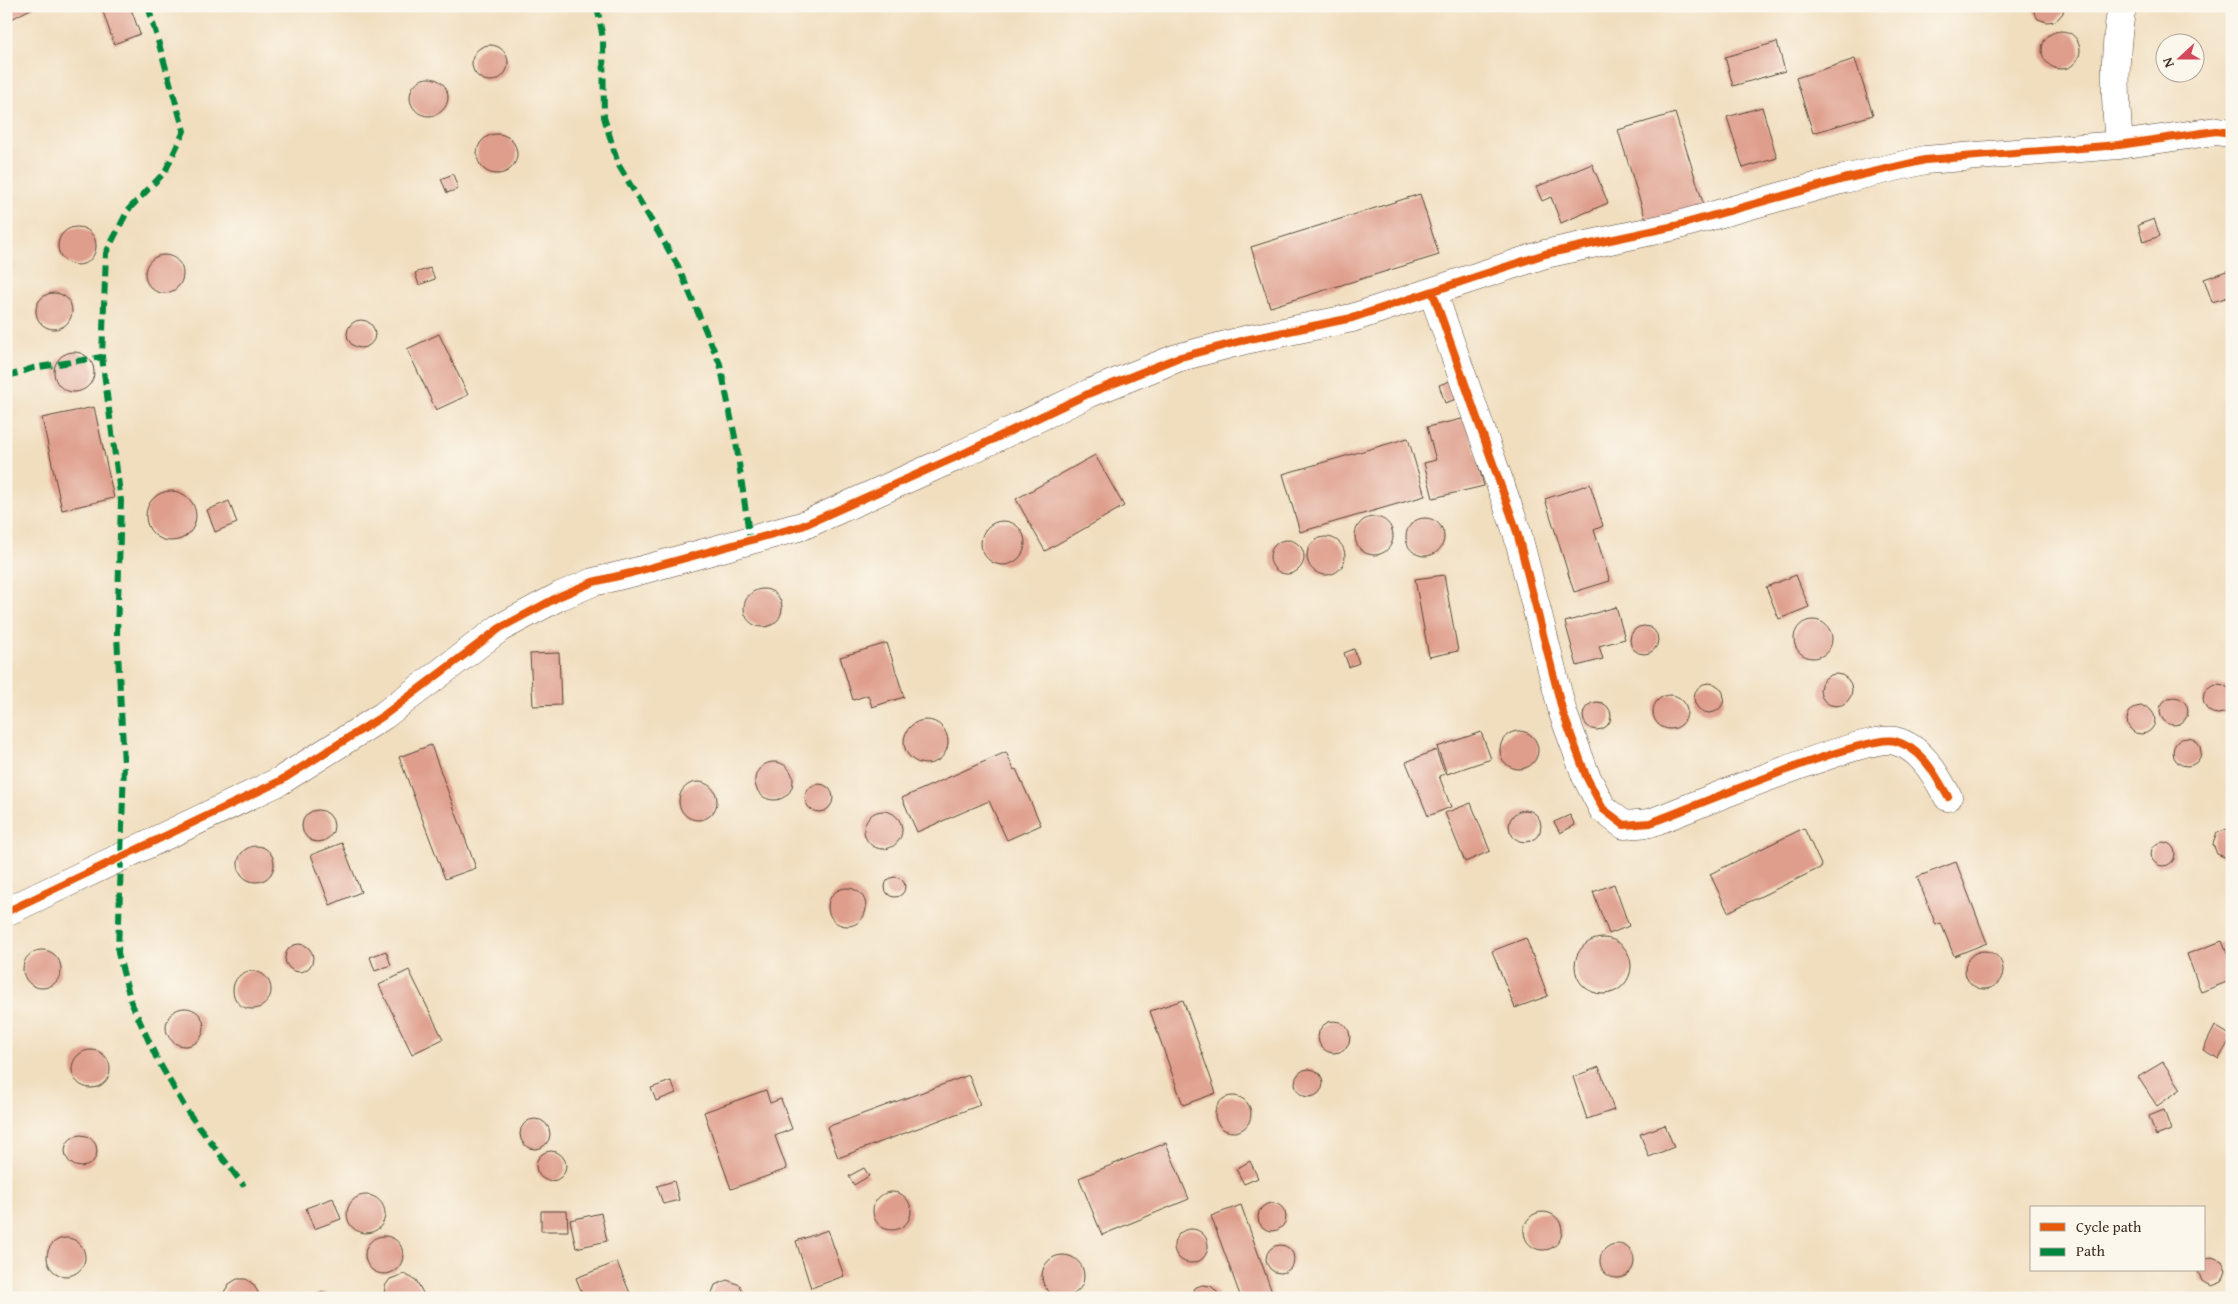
<svg xmlns="http://www.w3.org/2000/svg" width="2238" height="1304" viewBox="0 0 2238 1304" font-family="'Gentium Book Plus',serif">
	<style>
		.building { fill: #df9e8c }
		.lines { fill: none; stroke-linecap: round; stroke-linejoin: round }
		.street-casing { stroke: #564536; stroke-width: 29 }
		.street { stroke: #fff; stroke-width: 28 }
		.quiet { stroke: #00873e; stroke-width: 6; stroke-dasharray: 12 6; stroke-linecap: butt }
		.cycleway-casing { stroke: #fbf7ec; stroke-width: 11 }
		.cycleway { stroke: #e8590c; stroke-width: 8 }
	</style>
	<rect width="100%" height="100%" fill="#fbf7ec"/>
	<filter id="ink" filterUnits="userSpaceOnUse"><feTurbulence type="fractalNoise" baseFrequency=".02" numOctaves="2"/><feDisplacementMap in="SourceGraphic" scale="10" xChannelSelector="R" yChannelSelector="G"/><feConvolveMatrix kernelMatrix="1 2 1 2 8 2 1 2 1" color-interpolation-filters="sRGB"/></filter>
	<filter id="wash" filterUnits="userSpaceOnUse"><feTurbulence type="fractalNoise" baseFrequency=".0096" numOctaves="4" result="noise"/><feDisplacementMap in="SourceGraphic" scale="20" xChannelSelector="R" yChannelSelector="G"/><feGaussianBlur stdDeviation="1.12" result="paint"/><feColorMatrix in="noise" values="0 0 0 0 0 0 0 0 0 0 0 0 0 0 0 0 0 1.4 0 .05"/><feComposite in="paint" operator="in"/></filter>
	<g filter="url(#wash)">
		<rect width="100%" height="100%" fill="#f1debf"/>
		<g id="blocks">
			<!-- building -->
			<path class="building" d="M 6,6 L 36,6 L 6,22 Z
				M 101,6 L 130,6 L 140,34 L 114,44 Z
				M 2034,6 L 2064,6 L 2063,13 L 2056,21 L 2047,22 L 2038,19 L 2033,10 Z
				M2042 50a19 19 0 1 1 38 0a19 19 0 1 1-38 0Z
				M 1777,42 L 1785,71 L 1733,86 L 1725,57 Z
				M472 63a18 18 0 1 1 36 0a18 18 0 1 1-36 0Z
				M 1855,59 L 1873,115 L 1813,133 L 1796,78 Z
				M410 97a19 19 0 1 1 38 0a19 19 0 1 1-38 0Z
				M 1762,107 L 1777,158 L 1743,168 L 1727,117 Z
				M 1675,113 L 1710,225 L 1653,243 L 1618,130 Z
				M477 154a20 20 0 1 1 40 0a20 20 0 1 1-40 0Z
				M 1592,164 L 1608,203 L 1561,223 L 1551,197 L 1542,201 L 1536,187 Z
				M 453,174 L 458,189 L 447,193 L 441,179 Z
				M 1420,194 L 1439,255 L 1270,307 L 1251,247 Z
				M 2154,219 L 2160,236 L 2143,242 L 2138,225 Z
				M58 246a19 19 0 1 1 38 0a19 19 0 1 1-38 0Z
				M145 274a19 19 0 1 1 38 0a19 19 0 1 1-38 0Z
				M 430,268 L 435,279 L 419,285 L 415,273 Z
				M 2232,269 L 2232,296 L 2212,302 L 2204,279 Z
				M36 311a18 18 0 1 1 36 0a18 18 0 1 1-36 0Z
				M347 334a14 14 0 1 1 28 0a14 14 0 1 1-28 0Z
				M 439,334 L 468,395 L 436,410 L 407,349 Z
				M54 372a20 20 0 1 1 40 0a20 20 0 1 1-40 0Z
				M 1456,379 L 1462,397 L 1445,403 L 1439,385 Z
				M 94,407 L 114,498 L 62,510 L 42,418 Z
				M 1466,418 L 1484,486 L 1433,498 L 1424,463 L 1436,460 L 1427,427 Z
				M 1408,438 L 1425,496 L 1300,532 L 1283,474 Z
				M 1095,455 L 1124,506 L 1045,551 L 1016,499 Z
				M 1590,484 L 1603,526 L 1594,530 L 1610,581 L 1574,592 L 1545,499 Z
				M146 516a25 25 0 1 1 50 0a25 25 0 1 1-50 0Z
				M 229,501 L 237,523 L 215,532 L 207,510 Z
				M1355 536a19 19 0 1 1 38 0a19 19 0 1 1-38 0Z
				M1406 537a19 19 0 1 1 38 0a19 19 0 1 1-38 0Z
				M981 543a22 22 0 1 1 44 0a22 22 0 1 1-44 0Z
				M1307 556a19 19 0 1 1 38 0a19 19 0 1 1-38 0Z
				M1270 557a17 17 0 1 1 34 0a17 17 0 1 1-34 0Z
				M 1444,575 L 1458,651 L 1429,657 L 1415,579 Z
				M 1796,575 L 1809,607 L 1779,619 L 1766,587 Z
				M744 608a19 19 0 1 1 38 0a19 19 0 1 1-38 0Z
				M 1616,607 L 1625,639 L 1599,646 L 1603,659 L 1577,666 L 1565,622 Z
				M1794 639a19 19 0 1 1 38 0a19 19 0 1 1-38 0Z
				M1630 640a14 14 0 1 1 28 0a14 14 0 1 1-28 0Z
				M 887,643 L 904,697 L 872,707 L 868,695 L 853,700 L 840,657 Z
				M 1354,649 L 1359,663 L 1349,667 L 1344,653 Z
				M 559,653 L 561,705 L 533,706 L 530,654 Z
				M1820 690a16 16 0 1 1 32 0a16 16 0 1 1-32 0Z
				M1694 698a15 15 0 1 1 30 0a15 15 0 1 1-30 0Z
				M2203 699a15 15 0 1 1 30 0a15 15 0 1 1-30 0Z
				M1653 712a17 17 0 1 1 34 0a17 17 0 1 1-34 0Z
				M2160 711a14 14 0 1 1 28 0a14 14 0 1 1-28 0Z
				M1583 716a14 14 0 1 1 28 0a14 14 0 1 1-28 0Z
				M2127 720a14 14 0 1 1 28 0a14 14 0 1 1-28 0Z
				M904 742a22 22 0 1 1 44 0a22 22 0 1 1-44 0Z
				M1500 750a19 19 0 1 1 38 0a19 19 0 1 1-38 0Z
				M 1481,732 L 1491,759 L 1447,774 L 1437,747 Z
				M2173 752a14 14 0 1 1 28 0a14 14 0 1 1-28 0Z
				M 431,745 L 476,868 L 445,879 L 399,757 Z
				M 1436,750 L 1445,774 L 1439,776 L 1451,807 L 1428,816 L 1406,762 Z
				M 1006,752 L 1014,770 L 1016,769 L 1041,825 L 1007,840 L 989,801 L 917,832 L 902,798 Z
				M755 781a19 19 0 1 1 38 0a19 19 0 1 1-38 0Z
				M679 801a19 19 0 1 1 38 0a19 19 0 1 1-38 0Z
				M805 798a14 14 0 1 1 28 0a14 14 0 1 1-28 0Z
				M 1471,803 L 1490,851 L 1465,862 L 1445,813 Z
				M302 826a16 16 0 1 1 32 0a16 16 0 1 1-32 0Z
				M1509 826a16 16 0 1 1 32 0a16 16 0 1 1-32 0Z
				M864 830a19 19 0 1 1 38 0a19 19 0 1 1-38 0Z
				M 1570,815 L 1575,825 L 1560,833 L 1554,822 Z
				M 1804,828 L 1822,867 L 1728,912 L 1710,874 Z
				M 2227,829 L 2232,831 L 2232,856 L 2227,858 L 2217,854 L 2213,844 L 2217,833 Z
				M2151 854a12 12 0 1 1 24 0a12 12 0 1 1-24 0Z
				M 342,843 L 361,892 L 330,905 L 311,855 Z
				M238 864a18 18 0 1 1 36 0a18 18 0 1 1-36 0Z
				M 1956,862 L 1987,943 L 1954,956 L 1941,923 L 1936,925 L 1917,877 Z
				M885 887a10 10 0 1 1 20 0a10 10 0 1 1-20 0Z
				M 1614,884 L 1629,926 L 1609,934 L 1593,892 Z
				M828 907a19 19 0 1 1 38 0a19 19 0 1 1-38 0Z
				M 1526,938 L 1548,996 L 1515,1008 L 1492,951 Z
				M1575 966a28 28 0 1 1 56 0a28 28 0 1 1-56 0Z
				M 2222,941 L 2232,966 L 2232,980 L 2201,992 L 2187,954 Z
				M285 958a14 14 0 1 1 28 0a14 14 0 1 1-28 0Z
				M23 969a19 19 0 1 1 38 0a19 19 0 1 1-38 0Z
				M 386,951 L 391,965 L 375,971 L 370,957 Z
				M1965 970a19 19 0 1 1 38 0a19 19 0 1 1-38 0Z
				M 409,970 L 443,1039 L 412,1054 L 379,985 Z
				M233 990a19 19 0 1 1 38 0a19 19 0 1 1-38 0Z
				M 1183,1000 L 1216,1093 L 1183,1105 L 1150,1011 Z
				M166 1027a19 19 0 1 1 38 0a19 19 0 1 1-38 0Z
				M1318 1037a16 16 0 1 1 32 0a16 16 0 1 1-32 0Z
				M 2215,1026 L 2232,1036 L 2219,1059 L 2203,1050 Z
				M72 1069a19 19 0 1 1 38 0a19 19 0 1 1-38 0Z
				M 2163,1062 L 2181,1089 L 2157,1106 L 2138,1077 Z
				M 1599,1067 L 1614,1110 L 1587,1119 L 1573,1077 Z
				M1295 1083a14 14 0 1 1 28 0a14 14 0 1 1-28 0Z
				M 969,1075 L 980,1105 L 838,1158 L 827,1127 Z
				M 671,1081 L 676,1093 L 656,1101 L 651,1088 Z
				M 766,1090 L 770,1103 L 781,1099 L 792,1129 L 775,1136 L 787,1169 L 731,1189 L 704,1112 Z
				M1215 1114a18 18 0 1 1 36 0a18 18 0 1 1-36 0Z
				M 2164,1110 L 2171,1130 L 2156,1136 L 2149,1116 Z
				M520 1134a15 15 0 1 1 30 0a15 15 0 1 1-30 0Z
				M 1665,1125 L 1674,1147 L 1649,1157 L 1640,1134 Z
				M65 1151a16 16 0 1 1 32 0a16 16 0 1 1-32 0Z
				M 1166,1143 L 1189,1199 L 1102,1235 L 1079,1178 Z
				M536 1166a15 15 0 1 1 30 0a15 15 0 1 1-30 0Z
				M 1250,1161 L 1258,1178 L 1244,1184 L 1236,1169 Z
				M 864,1168 L 869,1176 L 854,1185 L 849,1176 Z
				M 674,1181 L 679,1200 L 663,1204 L 657,1186 Z
				M873 1211a19 19 0 1 1 38 0a19 19 0 1 1-38 0Z
				M347 1214a19 19 0 1 1 38 0a19 19 0 1 1-38 0Z
				M 333,1198 L 341,1219 L 314,1229 L 306,1208 Z
				M1258 1217a14 14 0 1 1 28 0a14 14 0 1 1-28 0Z
				M 1241,1205 L 1274,1298 L 1241,1298 L 1211,1216 Z
				M 541,1211 L 567,1211 L 568,1231 L 541,1231 Z
				M1524 1231a19 19 0 1 1 38 0a19 19 0 1 1-38 0Z
				M 601,1213 L 607,1241 L 576,1248 L 570,1220 Z
				M1174 1246a17 17 0 1 1 34 0a17 17 0 1 1-34 0Z
				M 828,1230 L 844,1276 L 811,1288 L 796,1241 Z
				M365 1255a19 19 0 1 1 38 0a19 19 0 1 1-38 0Z
				M47 1257a19 19 0 1 1 38 0a19 19 0 1 1-38 0Z
				M1600 1261a17 17 0 1 1 34 0a17 17 0 1 1-34 0Z
				M1266 1259a14 14 0 1 1 28 0a14 14 0 1 1-28 0Z
				M1042 1276a21 21 0 1 1 42 0a21 21 0 1 1-42 0Z
				M 2212,1257 L 2222,1261 L 2226,1271 L 2222,1282 L 2212,1286 L 2202,1281 L 2198,1271 L 2204,1270 L 2204,1260 Z
				M 617,1262 L 632,1298 L 584,1298 L 576,1278 Z
				M 404,1274 L 416,1280 L 423,1293 L 421,1298 L 384,1298 L 385,1286 L 390,1279 Z
				M 237,1279 L 246,1279 L 253,1284 L 258,1292 L 258,1298 L 224,1298 L 224,1292 L 229,1284 Z
				M 727,1280 L 740,1285 L 745,1298 L 710,1298 L 715,1285 Z
				M 1202,1285 L 1211,1286 L 1218,1293 L 1219,1298 L 1190,1298 L 1194,1288 Z
				M 324,1292 L 336,1298 L 309,1298 L 309,1297 Z"/>
		</g>
	</g>
	<g filter="url(#ink)">
		<use href="#blocks" fill-opacity="0" stroke="#564536" stroke-width="1"/>
		<g class="lines">
			<defs>
				<path id="street" d="M 2119,145 C 2115,95 2113,56 2122,6
					M 1433,293 L 1517,532 L 1563,713 L 1586,776 L 1603,809 L 1624,825 L 1650,823 C 1688,809 1867,733 1895,741 C 1922,748 1935,774 1948,797
					M 6,912 L 280,781 L 383,716 L 500,628 L 560,596 L 593,582 L 631,573 L 802,526 L 958,456 L 1090,393 L 1177,358 L 1245,340 L 1352,318 L 1545,254 L 1675,226 L 1844,179 L 1925,160 L 2119,145 L 2216,131 L 2232,133"/>
			</defs>
			<!-- street casing -->
			<use href="#street" class="street-casing"/>
			<!-- street -->
			<use href="#street" class="street"/>
			<!-- quiet -->
			<path class="quiet" d="M 148,6 L 184,131 L 165,172 L 128,210 L 106,253 L 102,357 L 121,501 L 117,635 L 124,764 L 118,953 L 131,1002 L 156,1057 L 187,1111 L 244,1186
				M 597,6 L 603,39 L 604,117 L 618,164 L 678,266 L 720,364 L 736,442 L 750,541
				M 6,377 L 33,368 L 102,357"/>
			<defs>
				<path id="cycleway" d="M 1433,293 L 1517,532 L 1563,713 L 1586,776 L 1603,809 L 1624,825 L 1650,823 C 1688,809 1867,733 1895,741 C 1922,748 1935,774 1948,797
					M 6,912 L 280,781 L 383,716 L 500,628 L 560,596 L 593,582 L 631,573 L 802,526 L 958,456 L 1090,393 L 1177,358 L 1245,340 L 1352,318 L 1545,254 L 1675,226 L 1844,179 L 1925,160 L 2119,145 L 2216,131 L 2232,133"/>
			</defs>
			<!-- cycleway casing -->
			<use href="#cycleway" class="cycleway-casing"/>
			<!-- cycleway -->
			<use href="#cycleway" class="cycleway"/>
		</g>
	</g>
	<!-- margin -->
	<rect width="2238" height="1304" fill="none" stroke="#fbf7ec" stroke-width="25"/>
	<!-- legend -->
	<rect x="2030" y="1206" width="175" height="65" fill="#fbf7ec" stroke="#aea59a"/>
	<rect x="2040" y="1223" width="25" height="8" fill="#e8590c" stroke="#aea59a"/>
	<text x="2076" y="1232" font-size="15" fill="#3b2a1e">Cycle path</text>
	<rect x="2040" y="1248" width="25" height="8" fill="#00873e" stroke="#aea59a"/>
	<text x="2076" y="1256" font-size="15" fill="#3b2a1e">Path</text>
	<!-- north arrow -->
	<g transform="translate(2180 58) rotate(249)"><circle r="24" fill="#fbf7ec" stroke="#aea59a"/>
	<path d="M0-4L9 19L0 12L-9 19Z" fill="#d1495b"/>
	<text y="-8" font-size="14" font-weight="bold" text-anchor="middle" fill="#3b2a1e">N</text>
	</g>
</svg>
